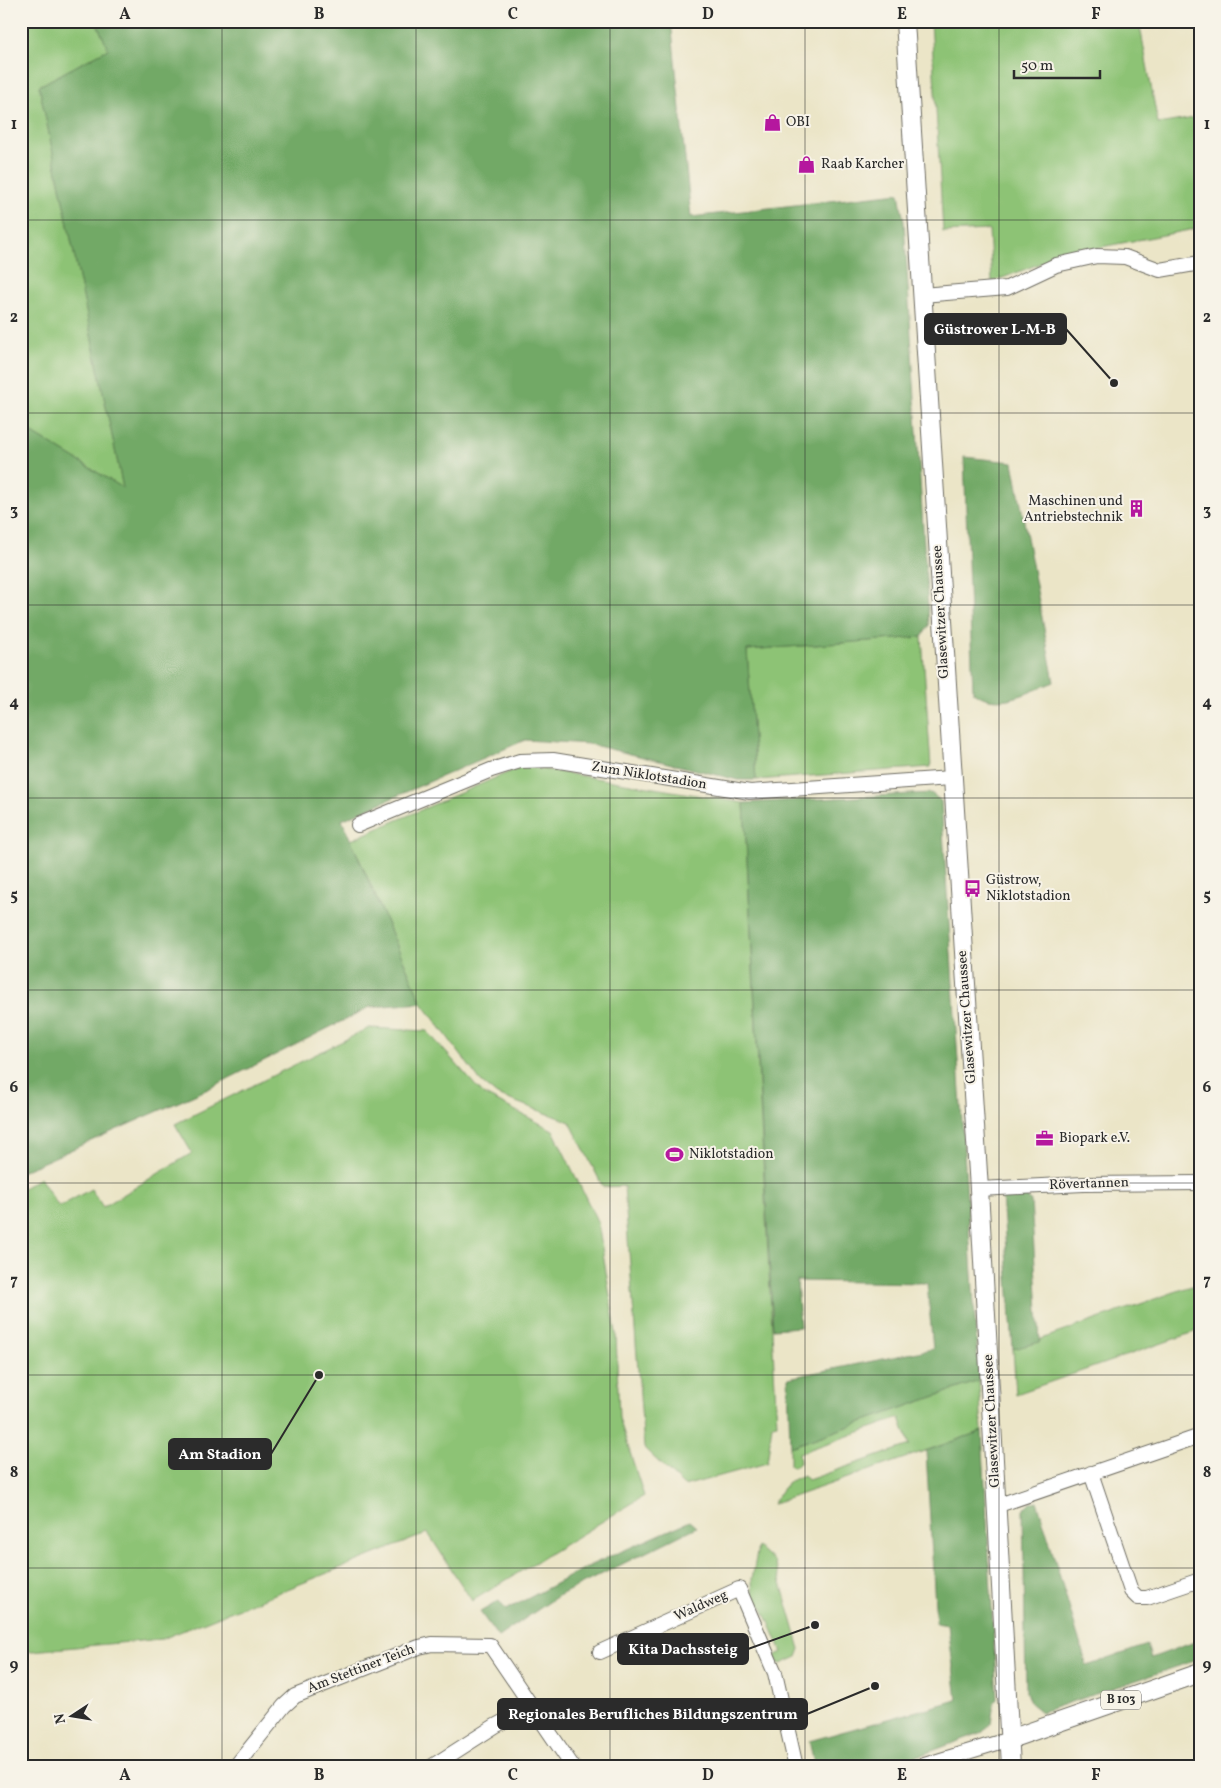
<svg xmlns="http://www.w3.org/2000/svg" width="1221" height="1788" viewBox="0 0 1221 1788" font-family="Vollkorn,serif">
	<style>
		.green { fill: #8dc375; stroke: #5c7750 }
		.forest { fill: #72a966; stroke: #4e6a48 }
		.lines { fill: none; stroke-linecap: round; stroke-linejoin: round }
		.minor-casing { stroke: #6e6c62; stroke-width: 16 }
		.major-casing { stroke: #6e6c62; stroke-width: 20 }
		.minor { stroke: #fff; stroke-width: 14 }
		.major { stroke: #fff; stroke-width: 18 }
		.grid { fill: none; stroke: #2b2b2b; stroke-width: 1; stroke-opacity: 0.55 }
		.labels { text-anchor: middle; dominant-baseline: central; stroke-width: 4; stroke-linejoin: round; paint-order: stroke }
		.shield { fill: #f7f3e8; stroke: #686764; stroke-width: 1 }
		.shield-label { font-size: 12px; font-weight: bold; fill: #2b2b2b }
		.poi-label { font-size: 14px; fill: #2b2b2b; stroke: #f7f3e8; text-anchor: start }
		.street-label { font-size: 14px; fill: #2b2b2b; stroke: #f7f3e8 }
		.leader { fill: none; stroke: #2b2b2b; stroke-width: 2 }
		.callout-dot { fill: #2b2b2b; stroke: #f7f3e8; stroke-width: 2 }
		.callout { fill: #2b2b2b; stroke: #2b2b2b; stroke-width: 2 }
		.callout-label { font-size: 15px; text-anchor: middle; font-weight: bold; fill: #fff }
		.neatline { fill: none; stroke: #2b2b2b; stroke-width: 2 }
		.grid-label { font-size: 16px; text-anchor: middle; font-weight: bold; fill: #2b2b2b }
	</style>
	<rect width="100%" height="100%" fill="#f7f3e8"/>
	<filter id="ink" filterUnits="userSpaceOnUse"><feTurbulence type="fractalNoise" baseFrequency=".02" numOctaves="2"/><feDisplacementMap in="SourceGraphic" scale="10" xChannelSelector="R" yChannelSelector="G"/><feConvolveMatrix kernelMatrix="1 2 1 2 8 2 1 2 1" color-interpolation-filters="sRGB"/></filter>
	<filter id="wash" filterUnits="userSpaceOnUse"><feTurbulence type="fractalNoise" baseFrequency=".0096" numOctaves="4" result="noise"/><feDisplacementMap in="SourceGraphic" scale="20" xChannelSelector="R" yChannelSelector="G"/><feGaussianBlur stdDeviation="1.12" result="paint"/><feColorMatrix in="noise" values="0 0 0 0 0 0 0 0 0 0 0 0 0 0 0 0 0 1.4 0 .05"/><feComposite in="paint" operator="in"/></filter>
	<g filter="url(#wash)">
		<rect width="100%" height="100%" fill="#ebe5c7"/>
		<!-- green -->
		<path class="green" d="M 21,21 L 96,21 L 108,49 L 39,86 L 123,488 L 21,426 Z
			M 931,21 L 1139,21 L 1158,124 L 1200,117 L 1200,228 L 1065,254 L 992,282 L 989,230 L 943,232 Z
			M 922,637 L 931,767 L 756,780 L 747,650 Z
			M 523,766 L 744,803 L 777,1424 L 772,1425 L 767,1463 L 684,1486 L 644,1448 L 624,1186 L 603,1187 L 570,1122 L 497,1095 L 481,1082 L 422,1003 L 351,840 Z
			M 369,1028 L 427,1031 L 483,1094 L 553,1130 L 598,1223 L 616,1333 L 619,1418 L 644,1496 L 472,1601 L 428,1533 L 162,1639 L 21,1652 L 21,1189 L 40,1178 L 59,1207 L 91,1189 L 103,1207 L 192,1153 L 175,1124 Z
			M 1200,1283 L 1200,1330 L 1016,1394 L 1013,1349 Z
			M 979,1381 L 982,1431 L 773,1504 C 781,1489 787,1480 804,1475 L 808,1480 L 910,1445 L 900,1418 L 799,1453 L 800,1463 L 793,1467 L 790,1466 L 790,1447 Z
			M 758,1547 L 775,1562 L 800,1649 L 797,1657 L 781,1664 L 778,1663 L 774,1656 L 782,1652 L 762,1606 L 753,1608 L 752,1579 Z"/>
		<!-- forest -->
		<path class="forest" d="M 96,21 L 671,21 L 691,217 L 899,193 L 904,222 L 929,625 L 922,637 L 747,650 L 756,780 L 738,780 L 589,744 L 525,740 L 342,820 L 422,1003 L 370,1007 L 208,1089 L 21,1172 L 21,426 L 123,488 L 39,86 L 108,49 Z
			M 964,457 L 1013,462 L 1054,682 C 1026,693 1000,710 973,692 Z
			M 931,793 L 941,801 L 979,1381 L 790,1447 L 788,1378 L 933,1349 L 927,1283 L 797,1281 L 800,1327 L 773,1329 L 744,803 Z
			M 1002,1195 L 1026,1195 L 1031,1202 L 1040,1342 L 1013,1349 Z
			M 982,1431 L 997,1699 L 994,1703 L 991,1723 L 983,1732 L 921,1755 L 880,1767 L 815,1767 L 809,1741 L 957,1700 L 948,1625 L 936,1623 L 926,1451 Z
			M 1037,1501 L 1087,1666 L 1147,1645 L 1151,1658 L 1200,1640 L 1200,1659 L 1041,1712 L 1030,1703 L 1026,1692 L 1023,1510 L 1030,1503 Z
			M 690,1521 L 697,1527 L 558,1596 L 498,1637 L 480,1612 L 499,1601 L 506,1610 L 593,1564 Z"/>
	</g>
	<g filter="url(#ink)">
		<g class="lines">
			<defs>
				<path id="minor" d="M 922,295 L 1007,288 L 1056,265 L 1097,256 L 1125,257 L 1160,270 L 1200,263
					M 358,825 L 491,770 L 520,761 L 553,760 L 750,792 L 951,778
					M 979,1189 L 1084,1184 L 1200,1183
					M 1091,1473 L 1131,1591 L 1138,1598 L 1147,1598 L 1200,1580
					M 996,1506 L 1200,1436
					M 600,1652 L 739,1589 L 775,1673 L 796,1767
					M 235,1767 L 284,1706 L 295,1696 L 419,1647 L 432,1644 L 490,1645 L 573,1767
					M 431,1767 L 495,1726 L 531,1707
					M 918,1767 L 1010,1739"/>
				<path id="major" d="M 905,21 L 979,1189 L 1011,1767
					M 1010,1739 L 1200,1673"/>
			</defs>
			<!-- minor casing -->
			<use href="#minor" class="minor-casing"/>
			<!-- major casing -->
			<use href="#major" class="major-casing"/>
			<!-- minor -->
			<use href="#minor" class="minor"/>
			<!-- major -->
			<use href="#major" class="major"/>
		</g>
	</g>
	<!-- grid -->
	<path class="grid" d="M 222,21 L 222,1767M 416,21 L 416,1767M 610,21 L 610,1767M 805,21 L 805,1767M 999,21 L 999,1767M 21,220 L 1200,220M 21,413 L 1200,413M 21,605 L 1200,605M 21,798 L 1200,798M 21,990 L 1200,990M 21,1183 L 1200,1183M 21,1375 L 1200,1375M 21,1568 L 1200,1568"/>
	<!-- icons -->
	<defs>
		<symbol id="shop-bare" viewBox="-9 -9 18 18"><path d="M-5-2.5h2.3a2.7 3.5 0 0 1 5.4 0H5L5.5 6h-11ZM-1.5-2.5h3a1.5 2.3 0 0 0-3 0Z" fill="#b5179e" stroke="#f7f3e8" stroke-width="2.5" paint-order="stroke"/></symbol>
		<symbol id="building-bare" viewBox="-9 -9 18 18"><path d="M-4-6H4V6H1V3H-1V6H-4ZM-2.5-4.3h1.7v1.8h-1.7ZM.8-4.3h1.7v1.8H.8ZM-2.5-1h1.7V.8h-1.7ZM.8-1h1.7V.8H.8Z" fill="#b5179e" stroke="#f7f3e8" stroke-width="2.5" paint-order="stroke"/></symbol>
		<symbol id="bus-bare" viewBox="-9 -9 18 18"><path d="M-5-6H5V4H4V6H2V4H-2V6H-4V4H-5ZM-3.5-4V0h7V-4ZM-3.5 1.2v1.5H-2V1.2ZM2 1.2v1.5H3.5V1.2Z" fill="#b5179e" stroke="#f7f3e8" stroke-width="2.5" paint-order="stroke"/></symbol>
		<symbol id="office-bare" viewBox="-9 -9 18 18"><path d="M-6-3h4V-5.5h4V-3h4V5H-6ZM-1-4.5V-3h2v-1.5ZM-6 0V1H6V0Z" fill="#b5179e" stroke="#f7f3e8" stroke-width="2.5" paint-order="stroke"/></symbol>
		<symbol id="stadium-bare" viewBox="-9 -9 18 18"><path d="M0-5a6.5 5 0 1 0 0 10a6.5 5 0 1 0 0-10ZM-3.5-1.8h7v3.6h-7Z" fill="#b5179e" stroke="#f7f3e8" stroke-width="2.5" paint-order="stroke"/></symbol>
	</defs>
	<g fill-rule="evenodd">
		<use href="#shop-bare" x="760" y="110" width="25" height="25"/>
		<use href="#shop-bare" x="794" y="152" width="25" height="25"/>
		<use href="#building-bare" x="1124" y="496" width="25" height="25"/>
		<use href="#bus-bare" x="960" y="876" width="25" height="25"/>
		<use href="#office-bare" x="1032" y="1126" width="25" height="25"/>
		<use href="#stadium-bare" x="662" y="1142" width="25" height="25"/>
	</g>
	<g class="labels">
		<!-- shield labels -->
		<rect class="shield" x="1101" y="1690.5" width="40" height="19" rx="4"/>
		<g class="shield-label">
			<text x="1121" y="1700">B 103</text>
		</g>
		<!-- poi labels -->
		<g class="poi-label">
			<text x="786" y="122">OBI</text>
			<text x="821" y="164">Raab Karcher</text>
			<text x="1123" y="501" text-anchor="end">Maschinen und<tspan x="1123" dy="16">Antriebstechnik</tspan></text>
			<text x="986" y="880">Güstrow,<tspan x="986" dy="16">Niklotstadion</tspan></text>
			<text x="1059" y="1138">Biopark e.V.</text>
			<text x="689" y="1154">Niklotstadion</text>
		</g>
		<!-- street labels -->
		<g class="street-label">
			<text transform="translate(941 612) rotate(-93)">Glasewitzer Chaussee</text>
			<text transform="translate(649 776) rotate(9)">Zum Niklotstadion</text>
			<text transform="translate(967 1017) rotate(-94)">Glasewitzer Chaussee</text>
			<text transform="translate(1089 1184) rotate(-2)">Rövertannen</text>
			<text transform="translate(992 1421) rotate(-93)">Glasewitzer Chaussee</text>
			<text transform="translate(701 1606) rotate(-24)">Waldweg</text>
			<text transform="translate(361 1669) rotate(-21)">Am Stettiner Teich</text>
		</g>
	</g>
	<!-- callouts -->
	<path class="leader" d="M1114 383L1066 329M319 1375L271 1454M815 1625L748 1649M875 1686L807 1714"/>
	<g class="callout-dot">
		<circle cx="1114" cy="383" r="5"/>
		<circle cx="319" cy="1375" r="5"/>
		<circle cx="815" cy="1625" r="5"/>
		<circle cx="875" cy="1686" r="5"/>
	</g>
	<g class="callout">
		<rect x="925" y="314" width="141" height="30" rx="5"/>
		<rect x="169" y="1439" width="102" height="30" rx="5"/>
		<rect x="618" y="1634" width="130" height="30" rx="5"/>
		<rect x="498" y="1699" width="309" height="30" rx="5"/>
	</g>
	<g class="callout-label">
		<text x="995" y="334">Güstrower L-M-B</text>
		<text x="220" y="1459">Am Stadion</text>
		<text x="683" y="1654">Kita Dachssteig</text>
		<text x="653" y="1719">Regionales Berufliches Bildungszentrum</text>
	</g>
	<!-- margin -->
	<rect width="1221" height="1788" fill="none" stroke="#f7f3e8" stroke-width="55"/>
	<!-- north arrow -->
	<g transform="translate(72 1716) rotate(258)" stroke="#f7f3e8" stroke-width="4" paint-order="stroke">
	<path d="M0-4L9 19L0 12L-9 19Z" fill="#2b2b2b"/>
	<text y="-8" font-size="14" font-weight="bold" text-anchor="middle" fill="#2b2b2b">N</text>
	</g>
	<!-- scale -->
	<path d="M1014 70v8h86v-8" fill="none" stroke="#2b2b2b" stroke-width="2.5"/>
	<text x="1021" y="70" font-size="15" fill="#2b2b2b" stroke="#f7f3e8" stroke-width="4" paint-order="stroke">50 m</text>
	<rect x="28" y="28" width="1166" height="1732" class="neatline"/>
	<g class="grid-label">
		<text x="125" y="19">A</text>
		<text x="319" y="19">B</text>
		<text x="513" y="19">C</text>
		<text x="708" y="19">D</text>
		<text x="902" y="19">E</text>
		<text x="1096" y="19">F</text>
		<text x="14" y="129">1</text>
		<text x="1207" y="129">1</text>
		<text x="14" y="322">2</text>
		<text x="1207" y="322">2</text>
		<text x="14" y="515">3</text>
		<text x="1207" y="515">3</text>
		<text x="14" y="707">4</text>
		<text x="1207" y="707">4</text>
		<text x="14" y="900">5</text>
		<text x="1207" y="900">5</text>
		<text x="14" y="1092">6</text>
		<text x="1207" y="1092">6</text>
		<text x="14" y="1285">7</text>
		<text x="1207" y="1285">7</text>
		<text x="14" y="1477">8</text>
		<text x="1207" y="1477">8</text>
		<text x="14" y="1670">9</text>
		<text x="1207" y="1670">9</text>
		<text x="125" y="1780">A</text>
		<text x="319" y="1780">B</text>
		<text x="513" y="1780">C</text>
		<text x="708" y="1780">D</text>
		<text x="902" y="1780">E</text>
		<text x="1096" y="1780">F</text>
	</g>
</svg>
